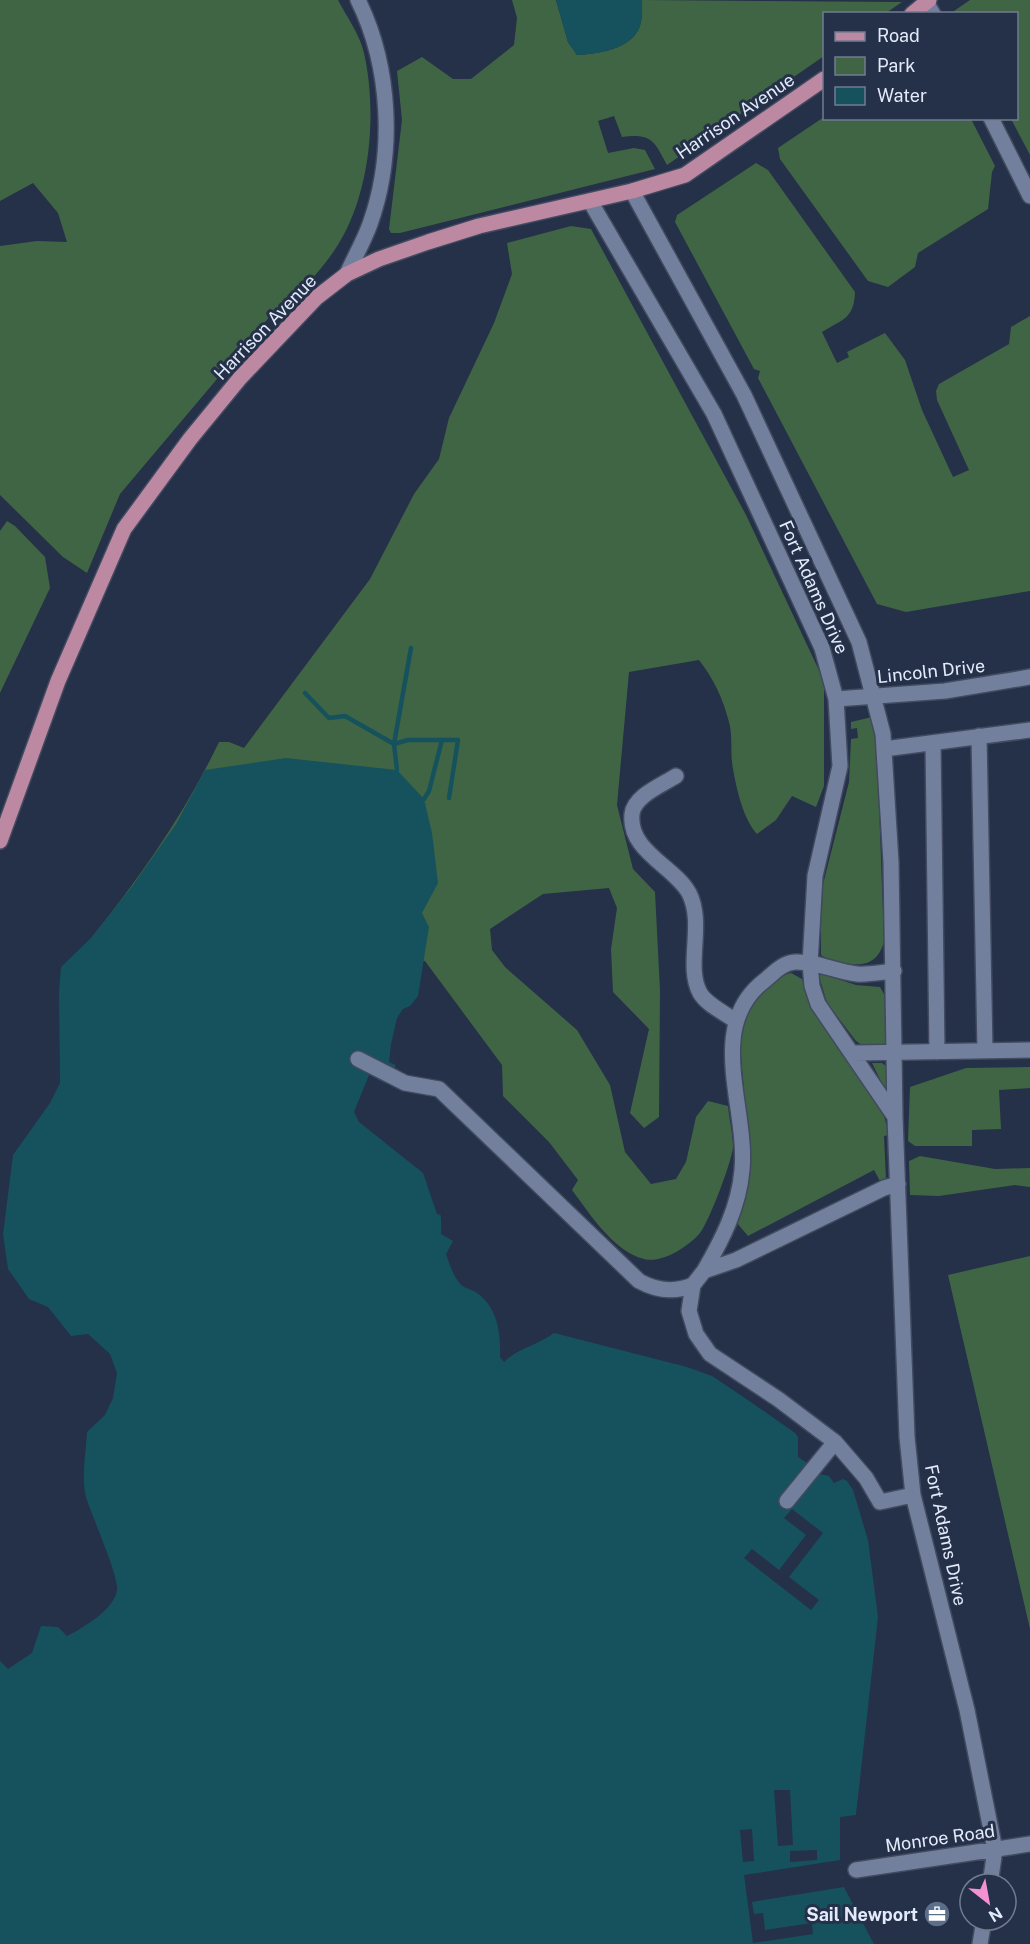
<svg xmlns="http://www.w3.org/2000/svg" width="1030" height="1944" viewBox="0 0 1030 1944" font-family="'Public Sans',sans-serif">
	<style>
		.green { fill: #406544 }
		.water { fill: #16525d }
		.pier { fill: #253049 }
		.lines { fill: none; stroke-linecap: round; stroke-linejoin: round }
		.stream { stroke: #16525d; stroke-width: 4.5 }
		.minor-casing { stroke: #414a5f; stroke-width: 18 }
		.major-casing { stroke: #414a5f; stroke-width: 18 }
		.minor { stroke: #73809d; stroke-width: 15 }
		.major { stroke: #bd88a2; stroke-width: 15 }
		.labels { text-anchor: middle; dominant-baseline: central; stroke-width: 6; stroke-linejoin: round; paint-order: stroke }
		.street-label { font-size: 18px; fill: #e3ebfb; stroke: #253049 }
		.poi-label { font-size: 18px; font-weight: bold; fill: #e3ebfb; stroke: #253049; text-anchor: end }
	</style>
	<rect width="100%" height="100%" fill="#253049"/>
	<!-- green -->
	<path class="green" d="M 0,0 L 338,0 C 347,17 360,35 364,53 C 378,115 370,199 334,251 C 317,276 294,297 274,319 L 271,315 L 120,494 L 87,573 L 63,557 L 0,495 L 0,246 L 37,241 L 67,242 L 58,213 L 33,183 L 0,201 Z
		M 512,0 L 556,0 L 568,42 L 577,55 C 596,54 626,50 637,32 C 643,24 642,10 642,0 L 902,2 L 886,13 L 824,14 L 824,56 L 667,165 C 654,141 652,133 622,137 L 614,116 L 598,121 L 608,153 L 634,148 L 645,150 L 655,169 L 400,233 L 391,233 L 389,229 L 402,120 L 397,71 L 422,57 L 453,79 L 471,79 L 514,45 L 517,18 Z
		M 970,0 L 1030,0 L 1030,155 L 1011,119 L 1016,118 L 1016,14 L 955,13 L 954,11 Z
		M 824,117 L 971,119 L 995,166 L 992,172 L 988,209 L 918,253 L 915,267 L 888,287 L 868,281 L 780,159 L 778,148 Z
		M 756,163 L 768,170 L 855,292 C 854,319 843,319 822,332 L 837,363 L 849,357 L 847,352 L 885,333 L 905,360 L 922,410 L 953,477 L 969,470 L 937,400 L 936,391 L 939,384 L 1009,344 L 1011,327 L 1030,316 L 1030,591 L 906,612 L 877,604 L 758,378 L 760,371 L 754,369 L 675,222 L 677,215 Z
		M 571,226 L 591,229 L 746,515 L 824,681 L 824,786 L 816,807 L 792,796 L 776,820 L 757,834 C 743,818 737,791 733,769 C 730,754 733,737 729,722 C 723,699 714,679 699,660 L 629,672 L 617,805 L 633,869 L 655,892 L 660,990 L 659,1117 L 644,1128 L 630,1113 L 649,1029 L 613,992 L 611,949 L 617,908 L 609,888 L 543,894 L 490,929 L 492,950 L 505,967 L 577,1030 L 610,1085 L 625,1152 L 651,1184 L 676,1179 L 686,1162 L 696,1117 L 708,1101 L 728,1106 C 729,1119 733,1134 733,1147 C 732,1161 709,1222 700,1233 C 689,1246 662,1264 644,1259 C 613,1251 590,1214 572,1190 L 578,1180 L 549,1142 L 503,1096 L 502,1065 L 425,961 L 92,937 C 141,876 185,813 219,742 L 229,742 L 244,748 L 370,579 L 414,494 L 439,459 L 449,418 L 494,323 L 512,274 L 507,243 Z
		M 7,521 L 15,526 L 45,557 L 50,588 L 0,693 L 0,531 Z
		M 872,717 L 876,721 L 884,942 C 877,966 860,967 839,962 C 832,960 826,959 821,955 L 821,892 L 849,782 L 851,739 L 858,738 L 857,728 L 851,729 L 851,722 Z
		M 791,973 L 802,979 C 807,989 807,1000 813,1009 C 837,1045 885,1092 888,1135 L 884,1136 L 886,1180 L 880,1181 L 874,1170 L 748,1236 L 737,1223 L 747,1191 L 751,1166 L 739,1036 C 747,1010 763,980 791,973 Z
		M 822,974 L 856,985 L 880,987 L 885,996 L 885,1045 L 863,1046 L 856,1041 L 827,1003 L 819,976 Z
		M 872,1063 L 882,1063 L 887,1067 L 887,1094 Z
		M 1030,1067 L 1030,1088 L 999,1090 L 1001,1129 L 972,1130 L 972,1146 L 915,1146 L 908,1141 L 910,1087 L 966,1068 Z
		M 920,1156 L 995,1169 L 1030,1168 L 1030,1187 L 1015,1185 L 939,1196 L 910,1195 L 909,1161 Z
		M 1030,1256 L 1030,1629 L 948,1275 Z"/>
	<!-- water -->
	<path class="water" d="M 556,0 L 642,0 C 642,10 643,24 637,32 C 626,50 595,54 577,55 L 568,42 Z
		M 286,758 L 397,770 L 424,799 L 432,833 L 438,883 L 422,913 L 429,927 L 418,996 L 403,1015 L 395,1068 L 387,1082 L 371,1099 L 369,1113 C 406,1149 445,1176 441,1234 L 453,1241 L 446,1254 C 450,1265 454,1280 464,1287 C 468,1289 473,1290 477,1293 C 498,1308 501,1334 500,1357 L 504,1362 C 518,1348 538,1345 554,1333 L 687,1367 L 712,1376 L 800,1435 L 806,1462 C 819,1471 830,1478 847,1478 C 904,1555 867,1724 856,1815 L 840,1817 L 840,1860 L 844,1887 L 874,1944 L 0,1944 L 0,1661 L 8,1669 L 32,1653 L 41,1626 L 58,1627 L 67,1636 C 83,1628 115,1609 117,1590 C 119,1576 92,1517 86,1497 C 81,1478 86,1452 87,1432 L 105,1415 L 113,1398 L 117,1373 L 110,1354 L 88,1334 L 71,1336 L 48,1307 L 29,1299 L 8,1269 L 3,1234 L 13,1155 L 50,1103 L 60,1083 L 59,992 L 61,967 L 92,937 L 133,885 L 176,824 L 205,770 Z"/>
	<!-- pier -->
	<path class="pier" d="M 410,1006 L 412,1008 L 406,1016 L 399,1047 L 398,1066 L 389,1062 L 391,1044 L 397,1018 L 403,1009 Z
		M 369,1075 L 389,1085 L 373,1100 L 372,1111 L 389,1124 L 427,1165 L 445,1216 L 437,1214 L 423,1173 L 359,1122 L 354,1112 Z
		M 707,1371 L 802,1433 L 807,1463 L 798,1457 L 798,1437 L 795,1433 Z
		M 832,1467 L 838,1475 L 849,1475 L 860,1491 L 873,1528 L 880,1591 L 881,1624 L 859,1815 L 856,1815 L 878,1617 L 868,1540 L 853,1490 L 847,1481 L 843,1479 L 834,1483 L 829,1476 L 819,1474 L 822,1469 Z
		M 792,1509 L 823,1533 L 789,1577 L 819,1600 L 811,1610 L 744,1558 L 752,1549 L 779,1570 L 806,1535 L 784,1518 Z
		M 774,1790 L 790,1790 L 793,1845 L 778,1846 Z
		M 752,1829 L 754,1861 L 743,1862 L 740,1830 Z
		M 817,1850 L 817,1860 L 790,1862 L 790,1851 Z
		M 840,1860 L 844,1887 L 752,1902 L 754,1914 L 763,1913 L 765,1930 L 812,1923 L 813,1934 L 753,1943 L 744,1875 Z"/>
	<g class="lines">
		<!-- stream -->
		<path class="stream" d="M 305,693 L 329,718 L 345,716 L 394,744 L 408,740 L 458,740 L 449,798
			M 397,770 L 394,744 L 411,648
			M 424,799 L 429,791 L 442,740"/>
		<defs>
			<path id="minor" d="M 926,2 L 933,14
				M 991,118 L 1030,196
				M 632,191 L 744,395 L 859,642 L 883,734 L 891,862 L 895,1117 L 907,1437 L 913,1495 L 967,1710 L 995,1850 L 990,1884
				M 590,201 L 714,414 L 822,648 L 836,699 L 840,766 L 815,876 L 810,964 L 812,986 L 818,1004 L 895,1117
				M 347,274 C 354,258 364,241 370,224 C 395,154 391,67 358,0
				M 836,699 L 945,691 L 1030,677
				M 979,736 L 985,1051
				M 933,743 L 937,1052
				M 884,749 L 1030,730
				M 676,776 C 662,785 634,796 632,814 C 628,851 674,866 689,893 C 705,924 685,966 700,993 C 707,1005 725,1013 736,1021
				M 854,1053 L 1030,1050
				M 358,1059 L 405,1083 L 439,1089 L 639,1281 C 657,1291 674,1293 693,1285
				M 898,1184 L 884,1188 L 736,1260 L 704,1271 L 693,1285 L 689,1311 L 696,1334 L 710,1354 L 778,1399 L 835,1442 L 866,1478 L 880,1502 L 913,1495
				M 704,1271 C 722,1240 739,1207 742,1170 C 748,1108 705,1027 764,981 C 774,973 782,963 795,962 C 816,961 837,972 857,974 C 869,975 882,972 894,971
				M 787,1501 L 835,1442
				M 856,1870 L 1030,1844
				M 980,1944 L 984,1920"/>
			<path id="major" d="M 912,14 L 929,0
				M 0,841 L 58,681 L 124,529 L 190,439 L 240,378 L 316,298 L 347,274 L 379,259 L 428,242 L 479,226 L 632,191 L 685,175 L 824,79"/>
		</defs>
		<!-- minor casing -->
		<use href="#minor" class="minor-casing"/>
		<!-- major casing -->
		<use href="#major" class="major-casing"/>
		<!-- minor -->
		<use href="#minor" class="minor"/>
		<!-- major -->
		<use href="#major" class="major"/>
	</g>
	<!-- icons -->
	<defs>
		<symbol id="office-disc" viewBox="-11 -11 22 22"><circle r="9.5" fill="#5c6f8a" stroke="#253049"/><path d="M-6-3h4V-5.5h4V-3h4V5H-6ZM-1-4.5V-3h2v-1.5ZM-6 0V1H6V0Z" fill="#fff"/></symbol>
	</defs>
	<g fill-rule="evenodd">
		<use href="#office-disc" x="922" y="1899" width="30" height="30"/>
	</g>
	<g class="labels">
		<!-- street labels -->
		<g class="street-label">
			<text transform="translate(735 116) rotate(-34)">Harrison Avenue</text>
			<text transform="translate(265 327) rotate(-46)">Harrison Avenue</text>
			<text transform="translate(814 587) rotate(66)">Fort Adams Drive</text>
			<text transform="translate(931 671) rotate(-6)">Lincoln Drive</text>
			<text transform="translate(946 1535) rotate(78)">Fort Adams Drive</text>
			<text transform="translate(940 1838) rotate(-8)">Monroe Road</text>
		</g>
		<!-- poi labels -->
		<g class="poi-label">
			<text x="918" y="1914">Sail Newport</text>
		</g>
	</g>
	<!-- legend -->
	<rect x="823" y="12" width="195" height="108" fill="#253049" stroke="#717b90" stroke-width="1.5"/>
	<rect x="835" y="32" width="30" height="9" fill="#bd88a2" stroke="#717b90" stroke-width="1.5"/>
	<text x="877" y="42" font-size="18" fill="#e3ebfb">Road</text>
	<rect x="835" y="57" width="30" height="18" fill="#406544" stroke="#717b90" stroke-width="1.5"/>
	<text x="877" y="72" font-size="18" fill="#e3ebfb">Park</text>
	<rect x="835" y="87" width="30" height="18" fill="#16525d" stroke="#717b90" stroke-width="1.5"/>
	<text x="877" y="102" font-size="18" fill="#e3ebfb">Water</text>
	<!-- north arrow -->
	<g transform="translate(988 1902) rotate(149)"><circle r="28" fill="#253049" stroke="#717b90" stroke-width="1.5"/>
	<path d="M0-4.5L10 22L0 15L-10 22Z" fill="#f491d3"/>
	<text y="-9" font-size="16" font-weight="bold" text-anchor="middle" fill="#e3ebfb">N</text>
	</g>
</svg>
